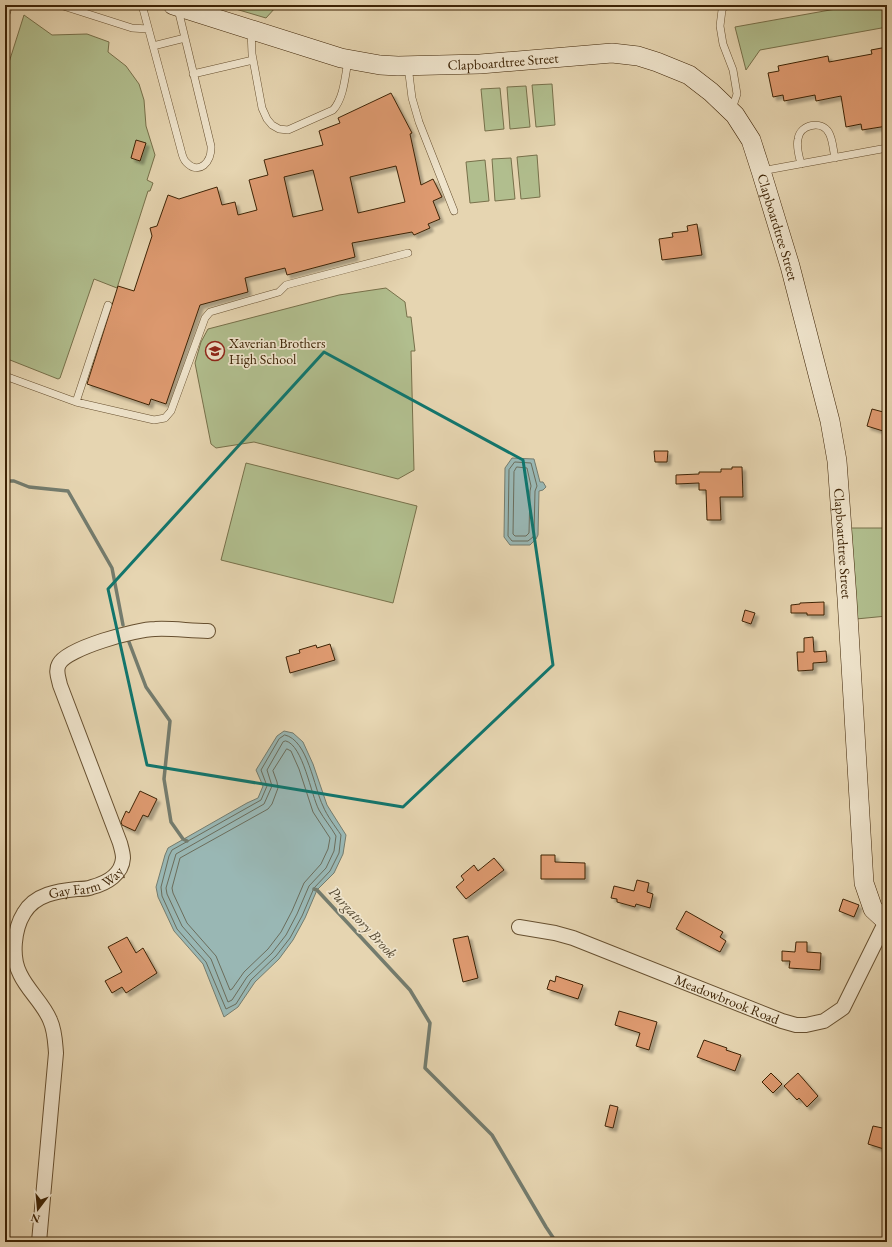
<svg xmlns="http://www.w3.org/2000/svg" width="892" height="1247" viewBox="0 0 892 1247" font-family="'EB Garamond',serif">
	<style>
		.green { fill: #b1be8e; stroke: #77704a }
		.water { fill: #99b7b4; stroke: #747c6e }
		.lines { fill: none; stroke-linecap: round; stroke-linejoin: round }
		.shore { stroke: #6b6d5c; stroke-width: 1 }
		.stream { stroke: #747c6e; stroke-width: 3.5 }
		.building { fill: #de9a6f; stroke: #3d2305; fill-rule: evenodd; filter: url(#shadow) }
		.lane-casing { stroke: #675030; stroke-width: 8 }
		.street-casing { stroke: #675030; stroke-width: 16 }
		.secondary-casing { stroke: #3d2305; stroke-width: 20 }
		.lane { stroke: #efe4cc; stroke-width: 7 }
		.street { stroke: #efe4cc; stroke-width: 14 }
		.secondary { stroke: #efe4cc; stroke-width: 19 }
		.marked { fill: none; stroke: #0f766e; stroke-width: 3; stroke-linejoin: round }
		.labels { text-anchor: middle; dominant-baseline: central; stroke-width: 3.5; stroke-linejoin: round; paint-order: stroke }
		.street-label { font-size: 14px; fill: #3d2305; stroke: #efe4cc }
		.poi-label { font-size: 14px; fill: #3d2305; stroke: #efe4cc; text-anchor: start }
		.water-label { font-size: 15px; font-style: italic; fill: #544831; stroke: #efe4cc }
	</style>
	<defs>
		<filter id="shadow"><feDropShadow dx="3.5" dy="3.5" stdDeviation="1" flood-color="#0004"/></filter>
	</defs>
	<rect width="100%" height="100%" fill="#e6d5b1"/>
	<filter id="stains"><feTurbulence type="fractalNoise" baseFrequency=".005" numOctaves="4"/><feColorMatrix values="0 0 0 0 .2 0 0 0 0 .09 0 0 0 0 .02 0 0 0 .5 -.17"/></filter>
	<radialGradient id="worn" r=".72"><stop offset=".6" stop-color="#630" stop-opacity="0"/><stop offset="1" stop-color="#630" stop-opacity=".3"/></radialGradient>
	<!-- green -->
	<path class="green" d="M 222,5 L 276,5 L 276,7 L 266,18 Z
		M 858,5 L 887,5 L 887,27 L 760,50 L 746,70 L 735,27 Z
		M 24,15 L 52,35 L 87,34 L 109,42 L 108,52 L 126,66 L 139,84 L 144,100 L 146,126 L 155,155 L 147,180 L 153,183 L 150,191 L 148,191 L 117,288 L 94,279 L 60,378 L 58,379 L 5,358 L 5,75 Z
		M 552,84 L 555,125 L 536,127 L 532,85 Z
		M 526,86 L 530,127 L 510,129 L 507,87 Z
		M 500,88 L 504,129 L 485,131 L 481,89 Z
		M 537,155 L 540,197 L 521,199 L 517,157 Z
		M 511,158 L 515,199 L 495,201 L 492,159 Z
		M 485,160 L 489,201 L 470,203 L 466,162 Z
		M 386,288 L 405,302 L 407,317 L 411,317 L 415,351 L 411,351 L 414,470 L 398,479 L 254,442 L 216,448 L 211,444 L 195,363 L 201,342 L 208,329 L 339,295 Z
		M 246,463 L 417,506 L 393,603 L 221,560 Z
		M 850,528 L 887,528 L 887,616 L 856,619 Z"/>
	<!-- water -->
	<path class="water" d="M 512,458 L 534,459 L 540,482 L 543,482 L 546,487 L 543,490 L 539,491 L 538,535 L 536,539 L 530,545 L 510,545 L 504,537 L 505,468 Z
		M 284,731 L 293,733 L 303,742 L 313,764 L 327,805 L 346,835 L 343,854 L 334,873 L 317,890 L 305,918 L 293,940 L 279,959 L 255,982 L 238,1007 L 224,1017 L 203,964 L 174,931 L 158,897 L 156,887 L 165,855 L 168,848 L 247,803 L 258,798 L 263,786 L 256,770 L 277,736 Z"/>
	<g class="lines">
		<!-- shore -->
		<path class="shore" d="M 515,462 L 531,463 L 537,486 L 535,491 L 534,534 L 533,537 L 528,541 L 512,541 L 508,536 L 509,470 Z
			M 517,467 L 527,468 L 531,486 L 530,491 L 529,533 L 526,536 L 515,536 L 513,534 L 514,472 Z
			M 285,735 C 308,740 314,788 323,806 C 327,816 335,826 341,835 L 339,853 L 330,871 L 314,888 L 302,916 L 290,938 L 276,956 L 251,980 L 236,1004 L 226,1009 L 206,962 L 177,929 L 162,896 L 161,887 L 169,856 L 172,850 L 261,800 L 267,786 L 261,770 L 279,739 Z
			M 286,741 C 303,745 311,795 319,810 C 324,819 331,827 336,836 L 334,851 L 326,868 L 309,886 L 297,914 L 286,935 L 272,953 L 247,977 L 232,1000 L 228,1002 L 211,959 L 182,926 L 167,894 L 166,888 L 176,854 L 264,804 L 272,786 L 267,770 L 283,742 Z
			M 287,749 L 291,751 L 299,769 L 313,812 L 330,838 L 328,849 L 321,864 L 304,883 L 292,911 L 281,932 L 268,949 L 244,972 L 232,989 L 230,990 L 216,956 L 187,923 L 173,893 L 172,888 L 180,858 L 268,809 L 272,804 L 278,788 L 277,782 L 273,771 Z"/>
		<!-- stream -->
		<path class="stream" d="M 5,481 L 14,481 L 29,487 L 68,491 L 112,568 L 123,625
			M 129,642 L 146,687 L 170,721 L 164,779 L 171,822 L 183,839 L 187,841
			M 314,889 L 317,890 L 410,990 L 430,1023 L 425,1068 L 492,1135 L 546,1227 L 556,1242"/>
	</g>
	<!-- building -->
	<path class="building" d="M 887,47 L 887,126 L 862,130 L 861,124 L 846,127 L 841,96 L 816,101 L 815,95 L 784,101 L 783,95 L 773,97 L 768,73 L 779,71 L 778,66 L 828,56 L 829,62 L 872,54 L 871,50 Z
		M 391,93 L 412,133 L 410,134 L 421,185 L 433,179 L 442,197 L 433,201 L 440,219 L 428,224 L 430,228 L 414,235 L 412,232 L 352,243 L 355,257 L 287,275 L 285,268 L 245,278 L 248,292 L 200,305 L 166,404 L 151,399 L 149,405 L 87,384 L 118,286 L 134,291 L 152,236 L 150,228 L 157,226 L 168,195 L 179,199 L 217,187 L 222,205 L 235,202 L 238,215 L 257,210 L 249,180 L 268,175 L 264,160 L 323,145 L 319,131 L 340,123 L 338,118 ZM 396,166 L 405,202 L 358,213 L 350,177 ZM 313,170 L 323,210 L 293,217 L 284,177 Z
		M 136,140 L 146,143 L 140,161 L 131,158 Z
		M 697,224 L 702,255 L 662,260 L 659,239 L 673,237 L 672,233 L 688,231 L 687,226 Z
		M 872,409 L 887,413 L 883,431 L 867,426 Z
		M 654,451 L 668,451 L 667,462 L 655,462 Z
		M 732,467 L 742,467 L 743,497 L 720,497 L 721,520 L 707,520 L 706,490 L 699,490 L 699,483 L 676,484 L 676,475 L 699,474 L 699,472 L 721,472 L 721,469 L 732,469 Z
		M 824,602 L 824,615 L 807,615 L 807,613 L 791,613 L 791,605 L 800,604 L 800,603 Z
		M 745,610 L 755,613 L 751,624 L 742,621 Z
		M 813,637 L 814,652 L 826,651 L 827,662 L 813,663 L 813,670 L 798,671 L 797,652 L 804,652 L 804,638 Z
		M 330,644 L 335,660 L 290,673 L 286,657 L 300,653 L 299,650 L 316,645 L 317,648 Z
		M 140,791 L 157,799 L 148,817 L 143,815 L 135,831 L 122,825 L 121,822 L 126,811 L 129,813 Z
		M 541,855 L 555,855 L 555,862 L 585,863 L 585,879 L 541,879 Z
		M 494,858 L 504,870 L 466,899 L 456,887 L 464,880 L 461,876 L 474,865 L 478,871 Z
		M 637,880 L 649,883 L 647,892 L 653,894 L 650,908 L 636,904 L 635,907 L 617,902 L 617,899 L 611,898 L 614,886 L 634,891 Z
		M 843,899 L 859,905 L 854,917 L 839,911 Z
		M 686,911 L 723,932 L 720,937 L 726,941 L 720,952 L 676,929 Z
		M 468,936 L 478,978 L 463,982 L 453,939 Z
		M 127,937 L 136,953 L 143,948 L 157,973 L 126,993 L 122,987 L 112,993 L 105,981 L 122,972 L 108,947 Z
		M 796,942 L 807,942 L 807,952 L 821,953 L 820,970 L 789,968 L 790,961 L 782,961 L 782,951 L 795,952 Z
		M 556,976 L 583,985 L 578,999 L 547,989 L 550,980 L 555,982 Z
		M 619,1011 L 657,1022 L 649,1050 L 636,1046 L 640,1033 L 615,1025 Z
		M 704,1040 L 727,1048 L 726,1050 L 741,1055 L 735,1071 L 697,1057 Z
		M 771,1073 L 782,1084 L 773,1093 L 762,1082 Z
		M 798,1073 L 818,1096 L 807,1107 L 799,1098 L 797,1100 L 784,1086 Z
		M 610,1105 L 618,1107 L 613,1128 L 605,1126 Z
		M 873,1126 L 887,1129 L 887,1150 L 868,1144 Z"/>
	<g class="lines">
		<defs>
			<path id="lane" d="M 60,5 L 132,28 L 148,29
				M 142,5 L 181,150 C 182,154 183,159 186,162 C 199,176 212,162 211,146 L 178,9
				M 725,5 L 722,10 L 720,26 L 723,44 L 733,70 L 737,94 L 732,109
				M 5,17 L 9,5
				M 251,30 L 252,54 L 262,108 L 267,119 L 272,125 L 279,129 L 288,130 L 333,110 C 344,98 345,76 348,61
				M 153,46 L 185,38
				M 408,66 L 412,98 L 419,122 L 454,211
				M 193,74 L 253,60
				M 801,164 C 799,156 796,147 798,139 C 800,124 822,120 829,133 C 833,140 833,150 835,158
				M 761,171 L 887,148
				M 5,376 L 76,402 L 154,420 L 165,418 L 171,411 L 205,318 L 210,312 L 279,292 L 286,285 L 408,253
				M 76,402 L 108,305"/>
			<g id="street">
				<path id="s1" d="M 519,927 L 555,933 L 573,938 L 782,1021 L 796,1025 L 806,1025 L 824,1021 L 843,1008 L 886,921"/>
				<path id="s2" d="M 39,1242 L 56,1053 C 55,1041 55,1031 50,1020 C 43,1003 28,991 20,974 C 11,957 14,929 24,913 C 35,894 58,891 77,889 C 82,889 88,889 92,887 C 107,883 122,874 123,858 C 123,853 121,847 120,843 L 60,685 C 59,679 55,671 59,664 C 67,648 137,629 155,629 C 173,628 190,631 208,631"/>
			</g>
			<g id="secondary">
				<path id="s3" d="M 173,5 L 341,58 L 380,65 L 398,66 L 480,64 L 612,53 L 638,56 L 657,62 L 689,75 L 711,92 L 735,115 L 751,140 L 761,171 L 790,266 L 830,421 L 837,461 L 847,598 L 864,883 L 873,909 L 887,922"/>
			</g>
		</defs>
		<!-- lane casing -->
		<use href="#lane" class="lane-casing"/>
		<!-- street casing -->
		<use href="#street" class="street-casing"/>
		<!-- secondary casing -->
		<use href="#secondary" class="secondary-casing"/>
		<!-- lane -->
		<use href="#lane" class="lane"/>
		<!-- street -->
		<use href="#street" class="street"/>
		<!-- secondary -->
		<use href="#secondary" class="secondary"/>
	</g>
	<!-- marked area -->
	<path class="marked" d="M 324,352 L 523,460 L 553,665 L 403,807 L 147,765 L 108,589 Z"/>
	<!-- icons -->
	<defs>
		<symbol id="school-ring" viewBox="-11 -11 22 22"><circle r="9.5" fill="#efe4cc" stroke="#8f2418" stroke-width="1.5"/><path d="M0-5L7-2L0 1L-7-2ZM-4 1L0 2.5L4 1V4Q0 6-4 4Z" fill="#8f2418"/></symbol>
	</defs>
	<g fill-rule="evenodd">
		<use href="#school-ring" x="204" y="340" width="22" height="22"/>
	</g>
	<g class="labels">
		<!-- street labels -->
		<g class="street-label">
			<text stroke="none"><textPath href="#s3" startOffset="339">Clapboardtree Street</textPath></text>
			<text stroke="none"><textPath href="#s3" startOffset="711">Clapboardtree Street</textPath></text>
			<text stroke="none"><textPath href="#s3" startOffset="1035">Clapboardtree Street</textPath></text>
			<text stroke="none"><textPath href="#s2" startOffset="413">Gay Farm Way</textPath></text>
			<text stroke="none"><textPath href="#s1" startOffset="221">Meadowbrook Road</textPath></text>
		</g>
		<!-- poi labels -->
		<g class="poi-label">
			<text x="229" y="343">Xaverian Brothers<tspan x="229" dy="16">High School</tspan></text>
		</g>
		<!-- water labels -->
		<g class="water-label">
			<text transform="translate(363 922) rotate(47)">Purgatory Brook</text>
		</g>
	</g>
	<!-- margin -->
	<rect width="892" height="1247" fill="none" stroke="#e6d5b1" stroke-width="20"/>
	<rect x="6" y="6" width="880" height="1235" fill="none" stroke="#3d2305" stroke-width="2"/>
	<rect x="10" y="10" width="872" height="1227" fill="none" stroke="#3d2305"/>
	<!-- north arrow -->
	<g transform="translate(38 1209) rotate(196)" stroke="#efe4cc" stroke-width="3" paint-order="stroke">
	<path d="M0-3L7 15L0 10L-7 15Z" fill="#3d2305"/>
	<text y="-6" font-size="11" font-weight="bold" text-anchor="middle" fill="#3d2305">N</text>
	</g>
	<rect width="100%" height="100%" filter="url(#stains)"/>
	<rect width="100%" height="100%" fill="url(#worn)"/>
</svg>
